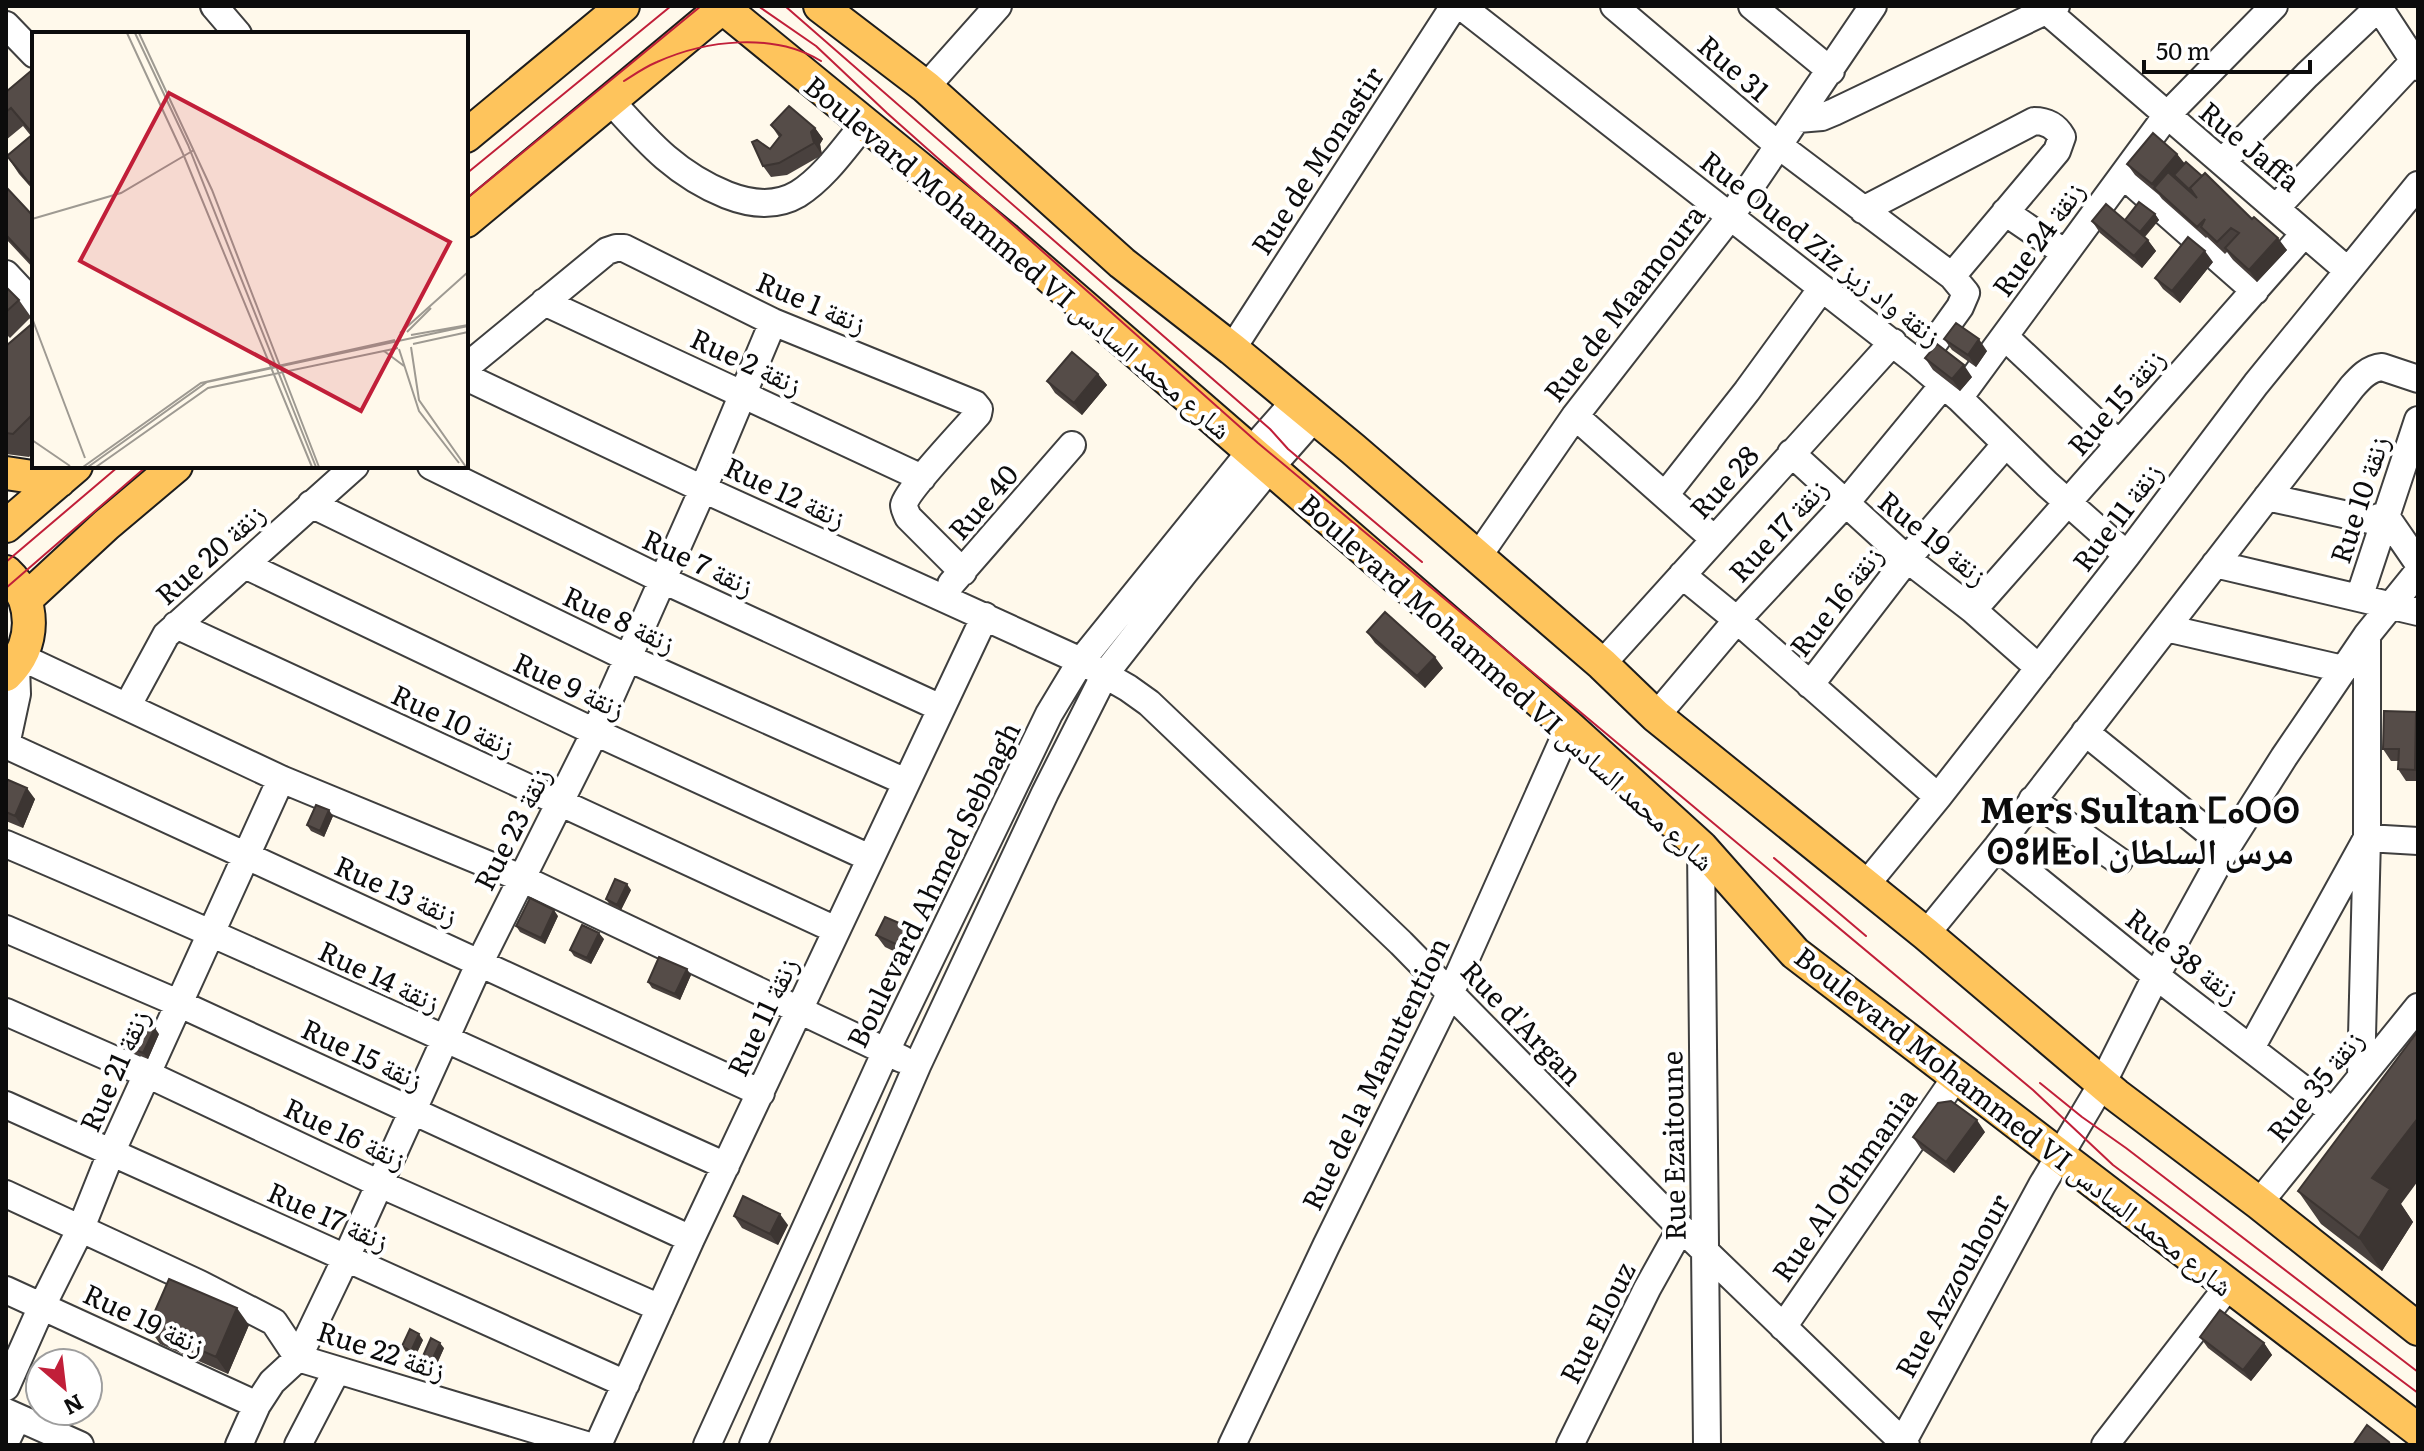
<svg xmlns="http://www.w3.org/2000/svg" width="2424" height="1451" viewBox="0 0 2424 1451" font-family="Literata,'Noto Naskh Arabic','Noto Sans Tifinagh',serif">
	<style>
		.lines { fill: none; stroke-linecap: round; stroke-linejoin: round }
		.minor-casing { stroke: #3f3f3f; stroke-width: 30 }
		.major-casing { stroke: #1d1d1d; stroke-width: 36 }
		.minor { stroke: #fff; stroke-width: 26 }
		.major { stroke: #fec45c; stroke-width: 32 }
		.tram { stroke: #c11f39; stroke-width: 2 }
		.wall { fill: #49413e }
		.shaded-wall { fill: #3c3532 }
		.building { fill: #554c48; stroke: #3c3532; stroke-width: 2 }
		.labels { text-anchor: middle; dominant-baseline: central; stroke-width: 8; stroke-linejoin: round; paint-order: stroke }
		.street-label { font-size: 28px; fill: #0c0c0c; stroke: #fff }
		.district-label { font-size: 36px; font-weight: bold; fill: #0c0c0c; stroke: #fff }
		.inset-road { fill: none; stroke: #9e9a92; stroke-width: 2 }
		.view { fill: #c11f39; fill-opacity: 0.15; stroke: #c11f39; stroke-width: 4 }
		.inset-edge { fill: none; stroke: #0c0c0c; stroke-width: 4 }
	</style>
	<rect width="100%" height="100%" fill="#fff9eb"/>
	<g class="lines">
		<defs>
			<path id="minor" d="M 214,6 L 238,34
				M 1461,6 L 1919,364 L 1959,398 L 2047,484 L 2127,555
				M 1614,6 L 1778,145 L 1952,276 L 1966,293 L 1960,307 L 1919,364
				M 1752,6 L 1831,71
				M 2041,6 L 2347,270
				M 2378,6 L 2418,67
				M 6,25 L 34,54
				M 926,87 L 998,6
				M 610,100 C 647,141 675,174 727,195 C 750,204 776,207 798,194 C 825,177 845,147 865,123
				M 1798,119 L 1822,117 L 1834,112 L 2056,6
				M 2222,162 L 2307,75 L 2379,7
				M 2123,175 L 2255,291
				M 2277,207 L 2414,61
				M 1863,210 L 2034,121 C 2046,121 2056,126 2062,137 L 2057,151 L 1952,276
				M 2005,212 L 2065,253
				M 6,274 L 34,304
				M 544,302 L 922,478
				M 2005,337 L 2119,444
				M 1232,349 L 1454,6
				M 466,367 L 607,251 L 616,248 L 624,248 L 773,322 L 975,404 L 979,409 L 978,414 C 966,428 906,491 904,505 C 904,509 906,512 908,517 L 963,572
				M 466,377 L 703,489 L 1081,661 L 1128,688 L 1149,703 L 1401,943 L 1681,1228 L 1906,1445
				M 1959,398 L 2167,115 L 2274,6
				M 1575,416 L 1714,539
				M 1791,453 L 1907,559 L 1973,610 L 2039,668
				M 431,466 L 663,580 L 941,708
				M 1666,494 L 1747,391 L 1822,288
				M 2267,497 L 2370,520 L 2385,515
				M 311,504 L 628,658 L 906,782
				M 2385,515 L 2418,563
				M 1477,558 L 1575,416 L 1730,217 L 1873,6
				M 2215,564 L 2418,612
				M 245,565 L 595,732 L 870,858
				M 1682,575 L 1737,620 L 1938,797
				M 951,584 L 1072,445
				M 2359,598 L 2418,420
				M 1973,610 L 2304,234
				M 176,625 L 836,930
				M 2166,628 L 2343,669
				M 21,657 L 281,779 L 521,878 L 902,1059
				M 1602,664 L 1893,342
				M 1810,685 L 1907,559 L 2005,445
				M 128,705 L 166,635 L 355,466
				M 1656,716 L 1737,620 L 1845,504 L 1944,384
				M 2085,732 L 2227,847
				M 6,745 L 761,1093
				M 6,745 L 17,694 L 16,666
				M 2032,800 L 2119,861
				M 6,844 C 248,947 486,1058 726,1166
				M 1701,847 L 1707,1445
				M 1997,847 L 2156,976 L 2333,1112
				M 1865,886 L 1938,797 L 2127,555 L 2256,384 L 2418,185
				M 6,929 L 178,1003 L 691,1239
				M 1926,934 L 1997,847 L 2352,387 C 2360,378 2369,368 2382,367 L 2418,379
				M 6,1012 L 147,1074 L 380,1184 L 660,1308
				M 2251,1048 L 2367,838 L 2418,841
				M 2361,1076 L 2367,838 L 2367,635
				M 6,1105 L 626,1384
				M 6,1194 L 200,1284 L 274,1322 L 298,1358 L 586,1445
				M 2259,1203 L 2418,1007
				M 6,1290 L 257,1405
				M 1783,1327 L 1956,1077
				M 6,1387 L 42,1306 L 81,1228 L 111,1153 L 281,779
				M 6,1412 L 80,1445
				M 6,1441 L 17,1418
				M 239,1445 L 257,1405 L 272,1382 L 298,1358 L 346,1258 L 480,962 L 595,732 L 703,489 L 773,322
				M 298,1445 L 337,1370
				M 598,1445 L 691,1239 L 985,616
				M 707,1445 L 886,1051 L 1049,714 L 1081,661 L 1250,452 L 1295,401
				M 753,1445 L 917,1066 L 1045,793 L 1105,674 L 1185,572 L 1270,468 L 1315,417
				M 1232,1445 L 1326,1246 L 1450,994 L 1569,727
				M 1570,1445 L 1647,1289 L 1681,1228
				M 1901,1445 L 2042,1185 L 2102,1084 L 2156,976 L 2227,847 L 2284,757 L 2367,635 L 2418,572
				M 2105,1445 L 2229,1285"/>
			<path id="major" d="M 721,6 L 1007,240 L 1569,727 L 1701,847 L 1795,953 L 2418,1430
				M 820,6 L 926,87 L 1122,263 L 1232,349 L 1353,449 L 1602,664 L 1656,716 L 1926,934 L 2116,1095 L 2259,1203 L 2418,1329
				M 466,136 L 623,6
				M 466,221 L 724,6
				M 6,473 L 59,481
				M 6,526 L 76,466
				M 6,572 C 37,601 36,645 6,675
				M 26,599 L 106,525 L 176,466"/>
		</defs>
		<!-- minor casing -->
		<use href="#minor" class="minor-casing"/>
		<!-- major casing -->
		<use href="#major" class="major-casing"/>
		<!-- minor -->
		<use href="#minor" class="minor"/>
		<!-- major -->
		<use href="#major" class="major"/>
		<!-- tram -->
		<path class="tram" d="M 758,6 L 816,46 L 887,113 L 1258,443 L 2033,1090 L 2113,1165 L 2418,1393
			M 785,6 L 1270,429 L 1288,449 L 1422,562
			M 624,81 C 635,74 645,67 657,62 C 706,40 773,32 821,61
			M 466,174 L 671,6
			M 466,199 L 701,6
			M 6,562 L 119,466
			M 6,588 L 147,466
			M 1774,858 L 1866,936
			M 2040,1083 L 2082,1117 L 2126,1148 L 2418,1372"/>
	</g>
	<!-- wall -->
	<path class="wall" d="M 34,72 L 34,191 L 19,174 L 7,156 L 31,136 L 23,126 L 6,140 L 6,92 Z
		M 771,125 L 815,128 L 823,139 L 820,144 L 822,155 L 787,175 L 771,177 L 763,166 L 770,149 L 779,137 Z
		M 2177,154 L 2184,164 L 2202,176 L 2287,250 L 2257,282 L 2233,260 L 2227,252 L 2225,254 L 2207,237 L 2206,238 L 2162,199 L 2159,195 L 2135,175 L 2127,164 Z
		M 6,187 L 34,217 L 34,269 L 6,239 Z
		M 2155,214 L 2159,220 L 2145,237 L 2156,251 L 2142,268 L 2100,233 L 2092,221 L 2125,220 Z
		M 2213,262 L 2180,303 L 2163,289 L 2155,278 Z
		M 6,287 L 19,300 L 31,317 L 10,338 L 6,334 Z
		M 34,322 L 34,452 L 29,457 L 6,454 L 6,346 Z
		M 1944,339 L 1987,351 L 1976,367 L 1952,350 Z
		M 1925,358 L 1972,377 L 1960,391 L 1933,370 Z
		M 1098,374 L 1107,385 L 1082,415 L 1055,393 L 1047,381 Z
		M 1367,632 L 1443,668 L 1425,688 L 1375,643 Z
		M 2416,712 L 2418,714 L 2418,781 L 2406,781 L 2398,769 L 2398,761 L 2391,761 L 2383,749 Z
		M 6,779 L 35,799 L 23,828 L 6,821 Z
		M 333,816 L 324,837 L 311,831 L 307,825 Z
		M 631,890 L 621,910 L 610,905 L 606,899 Z
		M 558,916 L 545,944 L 520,932 L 516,926 Z
		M 911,928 L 919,940 L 910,959 L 885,947 L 876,935 Z
		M 604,939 L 591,964 L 574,956 L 570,950 Z
		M 691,975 L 680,1000 L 652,988 L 648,982 Z
		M 159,1034 L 148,1059 L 133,1053 L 129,1047 Z
		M 1985,1132 L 1954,1173 L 1921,1149 L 1913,1137 Z
		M 2298,1191 L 2401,1204 L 2413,1222 L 2382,1271 L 2321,1224 Z
		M 734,1216 L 788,1225 L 778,1245 L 742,1228 Z
		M 249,1325 L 228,1374 L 160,1344 L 148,1327 Z
		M 2200,1337 L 2264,1343 L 2272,1355 L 2251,1381 L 2208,1348 Z
		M 423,1340 L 415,1357 L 406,1352 L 402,1346 Z
		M 444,1348 L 436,1366 L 427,1362 L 423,1356 Z
		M 52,1411 L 72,1411 L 68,1418 Z"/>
	<!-- shaded-wall -->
	<path class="shaded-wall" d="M 815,128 L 823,139 L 820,144 L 822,155 L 814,143 L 811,132 Z
		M 2177,154 L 2186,165 L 2161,194 L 2152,184 Z
		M 2155,214 L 2159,220 L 2142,239 L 2138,234 Z
		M 2278,238 L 2287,250 L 2257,282 L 2249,270 Z
		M 2148,240 L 2156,251 L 2142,268 L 2134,256 Z
		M 2205,251 L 2213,262 L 2180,303 L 2172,291 Z
		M 1979,339 L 1987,351 L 1976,367 L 1968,355 Z
		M 1964,365 L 1972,377 L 1960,391 L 1952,379 Z
		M 1098,374 L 1107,385 L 1082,415 L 1074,403 Z
		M 1435,657 L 1443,668 L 1425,688 L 1417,676 Z
		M 2416,712 L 2418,714 L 2418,774 L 2415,770 Z
		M 27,788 L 35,799 L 23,828 L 15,816 Z
		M 329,810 L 333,816 L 324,837 L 320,831 Z
		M 627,884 L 631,890 L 621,910 L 617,905 Z
		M 554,910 L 558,916 L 545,944 L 541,938 Z
		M 911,928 L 919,940 L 910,959 L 902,947 Z
		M 599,933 L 604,939 L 591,964 L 587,958 Z
		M 687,969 L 691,975 L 680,1000 L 675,994 Z
		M 155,1028 L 159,1034 L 148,1059 L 143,1053 Z
		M 2418,1118 L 2418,1181 L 2401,1204 L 2413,1222 L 2382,1271 L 2359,1238 L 2372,1178 Z
		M 1977,1120 L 1985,1132 L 1954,1173 L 1946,1162 Z
		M 780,1214 L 788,1225 L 778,1245 L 770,1234 Z
		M 237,1308 L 249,1325 L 228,1374 L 216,1357 Z
		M 419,1334 L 423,1340 L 415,1357 L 411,1351 Z
		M 440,1343 L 444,1348 L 436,1366 L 432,1360 Z
		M 2264,1343 L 2272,1355 L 2251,1381 L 2243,1370 Z
		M 63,1411 L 72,1411 L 68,1418 Z"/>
	<!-- building -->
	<path class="building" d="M 32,70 L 34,72 L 34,179 L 29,183 L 7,156 L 33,134 L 11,108 L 6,112 L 6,92 Z
		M 789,106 L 815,128 L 811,132 L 814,143 L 779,163 L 763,166 L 752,142 L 757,140 L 770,149 L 781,135 L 771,125 Z
		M 2153,133 L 2177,154 L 2152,184 L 2127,164 Z
		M 2186,162 L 2202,176 L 2190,188 L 2194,194 L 2174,175 Z
		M 2168,172 L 2197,198 L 2190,188 L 2205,173 L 2252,219 L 2254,217 L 2278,238 L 2249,270 L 2225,248 L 2239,233 L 2231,228 L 2217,242 L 2201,227 L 2205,219 L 2197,227 L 2154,188 Z
		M 6,187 L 34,217 L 34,265 L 6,235 Z
		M 2139,202 L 2155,214 L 2140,232 L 2125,220 Z
		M 2106,204 L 2148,240 L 2134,256 L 2092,221 Z
		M 2188,237 L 2205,251 L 2172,291 L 2155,278 Z
		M 6,287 L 19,300 L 6,312 Z
		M 34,322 L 34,413 L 13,434 L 6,433 L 6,346 Z
		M 1956,323 L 1979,339 L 1968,355 L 1944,339 Z
		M 1937,344 L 1964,365 L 1952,379 L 1925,358 Z
		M 1072,352 L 1098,374 L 1074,403 L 1047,381 Z
		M 1385,612 L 1435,657 L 1417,676 L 1367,632 Z
		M 2384,711 L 2416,712 L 2415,770 L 2398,769 L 2399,749 L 2383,749 Z
		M 6,779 L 27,788 L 15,816 L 6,812 Z
		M 316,805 L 329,810 L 320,831 L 307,825 Z
		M 615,879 L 627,884 L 617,905 L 606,899 Z
		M 530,898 L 554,910 L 541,938 L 516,926 Z
		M 885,917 L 911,928 L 902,947 L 876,935 Z
		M 582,925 L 599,933 L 587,958 L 570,950 Z
		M 659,957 L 687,969 L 675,994 L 648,982 Z
		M 140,1022 L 155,1028 L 143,1053 L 129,1047 Z
		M 2418,1031 L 2418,1118 L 2372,1178 L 2390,1189 L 2359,1238 L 2298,1191 Z
		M 1951,1101 L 1977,1120 L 1946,1162 L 1913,1137 L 1938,1103 Z
		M 743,1196 L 780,1214 L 770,1234 L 734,1216 Z
		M 169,1279 L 237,1308 L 216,1357 L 148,1327 Z
		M 2220,1310 L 2264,1343 L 2243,1370 L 2200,1337 Z
		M 410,1329 L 419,1334 L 411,1351 L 402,1346 Z
		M 431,1338 L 440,1343 L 432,1360 L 423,1356 Z
		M 58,1356 L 75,1363 L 55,1363 Z
		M 2367,1425 L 2389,1442 L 2390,1445 L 2353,1445 Z"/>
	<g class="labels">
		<!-- street labels -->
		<g class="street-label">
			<text transform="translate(1735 67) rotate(41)">Rue 31</text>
			<text transform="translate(2251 145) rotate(40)">Rue Jaffa</text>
			<text transform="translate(1316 160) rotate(-57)">Rue de Monastir</text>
			<text transform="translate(2037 238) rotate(-54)">Rue 24 زنقة</text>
			<text transform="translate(1822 247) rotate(38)">Rue Oued Ziz زنقة واد زيز</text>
			<text transform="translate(1019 256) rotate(40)">Boulevard Mohammed VI شارع محمد السادس</text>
			<text transform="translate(812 301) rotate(23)">Rue 1 زنقة</text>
			<text transform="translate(1623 302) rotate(-52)">Rue de Maamoura</text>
			<text transform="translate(747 360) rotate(25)">Rue 2 زنقة</text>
			<text transform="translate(2115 401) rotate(-49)">Rue 15 زنقة</text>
			<text transform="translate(1723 481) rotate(-48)">Rue 28</text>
			<text transform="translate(786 491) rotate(25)">Rue 12 زنقة</text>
			<text transform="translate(2358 499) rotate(-72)">Rue 10 زنقة</text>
			<text transform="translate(982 501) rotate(-49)">Rue 40</text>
			<text transform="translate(2116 516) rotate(-53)">Rue 11 زنقة</text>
			<text transform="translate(1777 529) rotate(-47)">Rue 17 زنقة</text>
			<text transform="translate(1934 537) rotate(39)">Rue 19 زنقة</text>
			<text transform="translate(209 553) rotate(-42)">Rue 20 زنقة</text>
			<text transform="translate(699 561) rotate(25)">Rue 7 زنقة</text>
			<text transform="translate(1835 600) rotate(-52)">Rue 16 زنقة</text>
			<text transform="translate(620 618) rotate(25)">Rue 8 زنقة</text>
			<text transform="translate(1508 681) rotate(42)">Boulevard Mohammed VI شارع محمد السادس</text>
			<text transform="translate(570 684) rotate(25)">Rue 9 زنقة</text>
			<text transform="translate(454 719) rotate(25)">Rue 10 زنقة</text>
			<text transform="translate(511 828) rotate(-63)">Rue 23 زنقة</text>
			<text transform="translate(932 884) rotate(-64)">Boulevard Ahmed Sebbagh</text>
			<text transform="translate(397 889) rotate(24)">Rue 13 زنقة</text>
			<text transform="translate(2184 955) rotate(38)">Rue 38 زنقة</text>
			<text transform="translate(380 975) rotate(25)">Rue 14 زنقة</text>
			<text transform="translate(761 1016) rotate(-65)">Rue 11 زنقة</text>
			<text transform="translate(1523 1022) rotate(46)">Rue d'Argan</text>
			<text transform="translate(363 1053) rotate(25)">Rue 15 زنقة</text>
			<text transform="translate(113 1070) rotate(-66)">Rue 21 زنقة</text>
			<text transform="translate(1374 1073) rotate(-64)">Rue de la Manutention</text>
			<text transform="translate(2314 1085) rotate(-51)">Rue 35 زنقة</text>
			<text transform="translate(2015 1120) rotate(38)">Boulevard Mohammed VI شارع محمد السادس</text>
			<text transform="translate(346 1132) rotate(25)">Rue 16 زنقة</text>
			<text transform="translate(1672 1146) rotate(-91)">Rue Ezaitoune</text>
			<text transform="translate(1843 1184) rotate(-55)">Rue Al Othmania</text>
			<text transform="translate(329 1215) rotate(24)">Rue 17 زنقة</text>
			<text transform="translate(1951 1285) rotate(-61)">Rue Azzouhour</text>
			<text transform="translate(145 1318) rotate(25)">Rue 19 زنقة</text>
			<text transform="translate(1596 1322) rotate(-63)">Rue Elouz</text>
			<text transform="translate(382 1349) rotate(18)">Rue 22 زنقة</text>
		</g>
		<!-- district labels -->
		<g class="district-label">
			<text x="2140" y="807">Mers Sultan ⵎⴰⵔⵙ<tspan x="2140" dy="41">ⵙⵓⵍⵟⴰⵏ مرس السلطان</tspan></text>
		</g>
	</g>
	<!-- overview -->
	<g transform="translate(32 32)">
		<rect width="436" height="436" fill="#fff9eb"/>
		<path class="inset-road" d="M 95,1 L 152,124 L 280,435M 103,1 L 156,113 L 284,435M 107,1 L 180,158 L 287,435M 0,187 L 89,161 L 162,118M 0,286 L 53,426M 375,300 L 399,276M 368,301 L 436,240M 379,303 L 436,293M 381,312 L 436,300M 379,315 L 387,368 L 434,435M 367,317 L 387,379 L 427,431M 352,319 L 372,334M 0,408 L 38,434M 51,435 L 169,351 L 363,308M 56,435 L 175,350 L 436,294M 64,435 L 176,356 L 366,316"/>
		<path class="view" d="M 137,61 L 418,210 L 329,379 L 48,229 Z"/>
		<rect width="436" height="436" class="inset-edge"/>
	</g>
	<!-- border -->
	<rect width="2424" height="1451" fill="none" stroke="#0c0c0c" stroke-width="16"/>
	<!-- north arrow -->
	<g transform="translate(64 1387) rotate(152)"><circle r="38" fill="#ffffff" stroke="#9e9e9e" stroke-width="2"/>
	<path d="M0-6L14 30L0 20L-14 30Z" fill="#c11f39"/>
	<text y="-12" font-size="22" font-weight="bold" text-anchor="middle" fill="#0c0c0c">N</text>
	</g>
	<!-- scale -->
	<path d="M2144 60v12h166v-12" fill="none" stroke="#0c0c0c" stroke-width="4"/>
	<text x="2156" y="60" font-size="24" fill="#0c0c0c" stroke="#ffffff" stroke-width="6" paint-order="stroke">50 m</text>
</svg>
